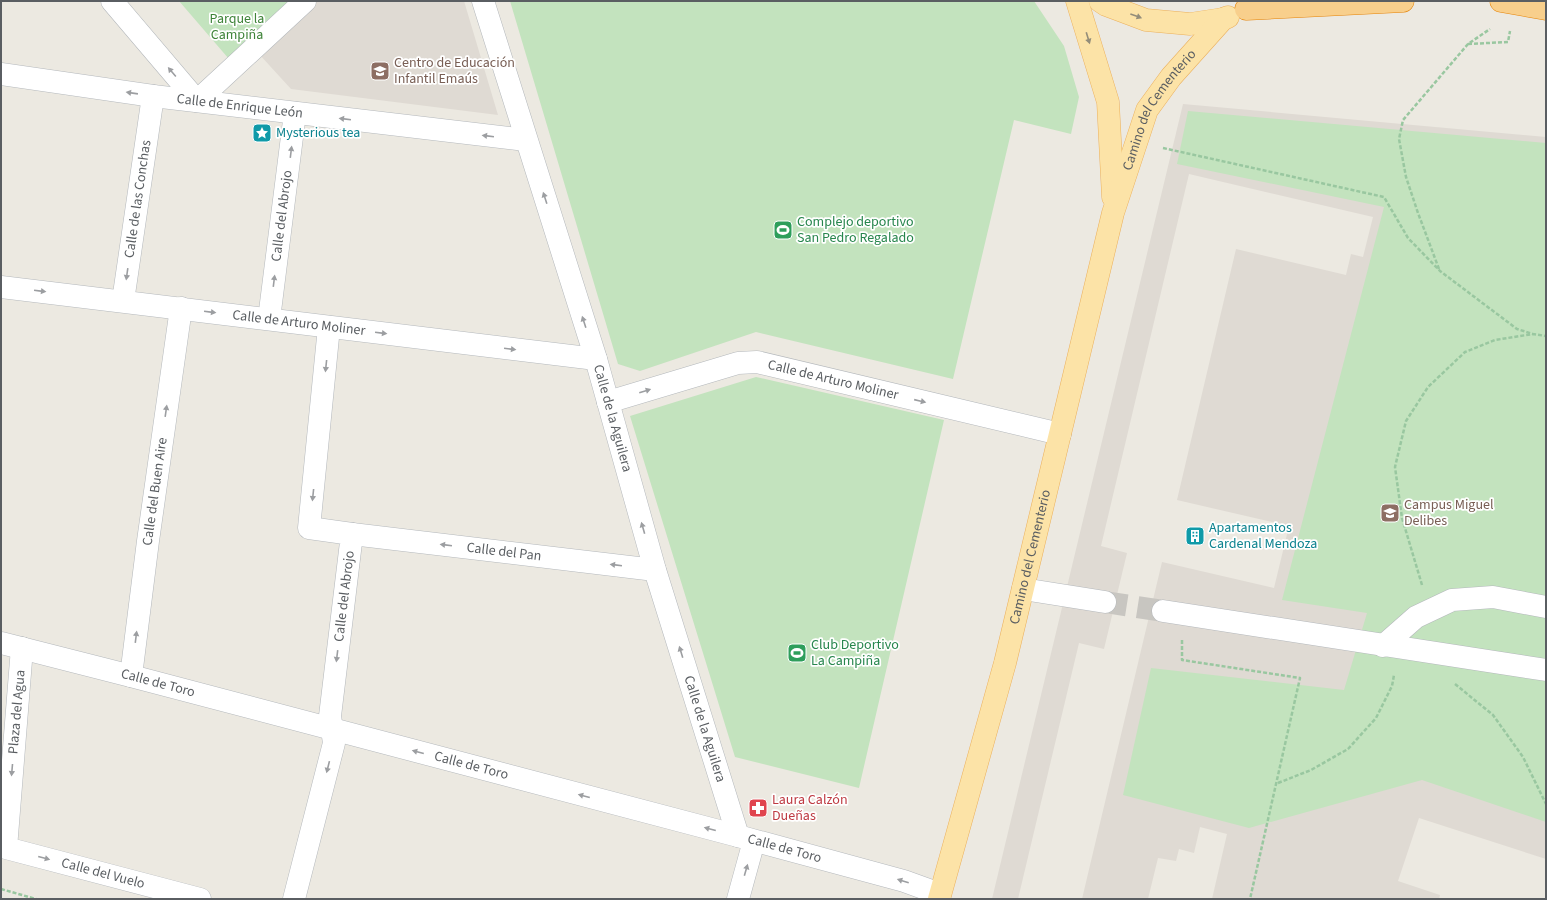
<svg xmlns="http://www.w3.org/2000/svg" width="1547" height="900" viewBox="0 0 1547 900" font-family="'Source Sans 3',sans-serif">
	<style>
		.education { fill: #dfdad3 }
		.green { fill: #c3e3be }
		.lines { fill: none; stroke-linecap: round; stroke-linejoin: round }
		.minor-tunnel { stroke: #c8c6c1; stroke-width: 22; stroke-dasharray: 22 11; stroke-linecap: butt }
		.minor-casing { stroke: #b4b8bc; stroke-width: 23 }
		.major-casing { stroke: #ebb05c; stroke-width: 23 }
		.highway-casing { stroke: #e58409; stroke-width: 23 }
		.path { stroke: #99c7a0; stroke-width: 2.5; stroke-dasharray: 4 2; stroke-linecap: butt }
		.minor { stroke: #fff; stroke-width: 22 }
		.major { stroke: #fce3a7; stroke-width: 22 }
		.highway { stroke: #f8cf8c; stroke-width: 22 }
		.oneway { fill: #938d7a }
		.oneway2 { fill: #9c9ea1 }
		.labels { text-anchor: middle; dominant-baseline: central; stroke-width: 3.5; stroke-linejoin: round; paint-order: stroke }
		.park-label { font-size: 14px; fill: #3e8338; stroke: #fff }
		.education-label { font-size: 14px; fill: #785e54; stroke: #fff; text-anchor: start }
		.street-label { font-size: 14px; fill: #5a5e62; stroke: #fff }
		.culture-label { font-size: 14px; fill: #0d838f; stroke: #fff; text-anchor: start }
		.leisure-label { font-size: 14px; fill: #27864d; stroke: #fff; text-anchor: start }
		.health-label { font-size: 14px; fill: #be3a42; stroke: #fff; text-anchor: start }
	</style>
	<rect width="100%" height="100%" fill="#ece9e1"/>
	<!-- education -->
	<path class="education" d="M 316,1 L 464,1 L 498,115 L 291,89 L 259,54 Z
		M 1183,104 L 1546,137 L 1546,859 L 1419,818 L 1398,881 L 1440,895 L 1439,899 L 1212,899 L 1227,834 L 1200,827 L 1194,853 L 1179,849 L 1176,861 L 1158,858 L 1148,899 L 1082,899 L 1162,562 L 1274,588 L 1289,526 L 1177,500 L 1236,249 L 1346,275 L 1351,254 L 1363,257 L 1373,217 L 1189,174 L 1101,546 L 1127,553 L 1104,649 L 1079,643 L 1018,899 L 992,899 Z"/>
	<!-- green -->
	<path class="green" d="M 179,1 L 304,1 L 235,66 Z
		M 510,1 L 1034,1 L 1064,46 L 1079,97 L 1071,134 L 1014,120 L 953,379 L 756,332 L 640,371 L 618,364 Z
		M 1188,111 L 1546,143 L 1546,822 L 1422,780 L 1249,828 L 1123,795 L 1151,668 L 1344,690 L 1367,613 L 1282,600 L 1384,207 L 1177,164 Z
		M 756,377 L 944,420 L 859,788 L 735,757 L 630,416 Z"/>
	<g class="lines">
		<!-- minor-tunnel -->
		<path class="minor-tunnel" d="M 1105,602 L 1163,611"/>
		<defs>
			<g id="minor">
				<path d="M 112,1 L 197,101 L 305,1"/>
				<path id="s1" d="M 483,1 L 596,359 L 655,570 L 738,836"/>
				<path id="s2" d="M 1,74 L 153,96 L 526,140"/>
				<path id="s3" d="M 1,287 L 596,359"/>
				<path id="s4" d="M 123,301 L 153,96"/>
				<path id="s5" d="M 269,319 L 295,113"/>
				<path id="s6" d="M 608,402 L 738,363 L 757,362 L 1060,434"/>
				<path id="s7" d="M 352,534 L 655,570"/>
				<path d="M 1023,589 L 1105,602"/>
				<path d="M 1163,611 L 1546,670"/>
				<path id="s8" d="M 1,643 L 131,676 L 738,836 L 904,881 L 940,894"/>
				<path d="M 1383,646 L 1416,617 L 1452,600 L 1493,597 L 1546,607"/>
				<path id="s9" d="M 22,648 L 6,848 L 200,899"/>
				<path id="s10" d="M 131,676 L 148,541 L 181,308"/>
				<path id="s11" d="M 294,899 L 334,743 L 330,716 L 352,534 L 309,528 L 329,327"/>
				<path d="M 738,899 L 754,841"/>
			</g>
			<g id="major">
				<path d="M 1077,1 L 1108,102 L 1113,197"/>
				<path d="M 1100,1 L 1106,5 L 1146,20 L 1190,24 L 1223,19 L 1228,17"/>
				<path id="s12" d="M 939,899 L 1005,663 L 1113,213 L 1147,110 L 1171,77 L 1223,19"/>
			</g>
			<path id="highway" d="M 1501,1 L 1546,9
				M 1246,9 L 1403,1"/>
		</defs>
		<!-- minor casing -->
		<use href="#minor" class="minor-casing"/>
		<!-- major casing -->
		<use href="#major" class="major-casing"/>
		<!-- highway casing -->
		<use href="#highway" class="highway-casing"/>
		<!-- path -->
		<path class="path" d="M 1468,44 L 1508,42 L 1510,31
			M 1163,148 L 1384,197 L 1408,238 L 1440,271 L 1517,329 L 1533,334
			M 1439,269 L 1418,213 L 1406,177 L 1399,139 L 1403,120 L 1468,44 L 1490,29
			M 1422,585 L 1402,518 L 1395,467 L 1406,421 L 1428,387 L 1465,352 L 1495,340 L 1533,334 L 1546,336
			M 1182,640 L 1182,660 L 1300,678 L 1250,899
			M 1455,684 L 1493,715 L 1523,757 L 1546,804
			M 1278,783 L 1311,770 L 1348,749 L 1376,718 L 1392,686 L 1394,675
			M 1,889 L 36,899"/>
		<!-- minor -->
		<use href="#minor" class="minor"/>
		<!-- major -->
		<use href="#major" class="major"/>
		<!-- highway -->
		<use href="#highway" class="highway"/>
	</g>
	<!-- one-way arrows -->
	<defs><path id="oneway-solid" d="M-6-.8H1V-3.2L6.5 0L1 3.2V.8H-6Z"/></defs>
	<g class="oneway">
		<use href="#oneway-solid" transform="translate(1136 16) rotate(20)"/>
		<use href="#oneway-solid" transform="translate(1088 38) rotate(73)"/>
	</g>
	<g class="oneway2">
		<use href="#oneway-solid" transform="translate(172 72) rotate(-130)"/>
		<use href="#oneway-solid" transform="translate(132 93) rotate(-172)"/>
		<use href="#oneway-solid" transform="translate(345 119) rotate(-173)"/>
		<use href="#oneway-solid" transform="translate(488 136) rotate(-173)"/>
		<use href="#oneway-solid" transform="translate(291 152) rotate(-83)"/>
		<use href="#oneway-solid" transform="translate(545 198) rotate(-108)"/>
		<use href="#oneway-solid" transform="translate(127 274) rotate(98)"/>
		<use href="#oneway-solid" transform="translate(274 281) rotate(-83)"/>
		<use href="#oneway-solid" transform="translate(40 291) rotate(7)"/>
		<use href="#oneway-solid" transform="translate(210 312) rotate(7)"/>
		<use href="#oneway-solid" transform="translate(584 322) rotate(-108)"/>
		<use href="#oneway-solid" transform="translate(381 333) rotate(7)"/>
		<use href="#oneway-solid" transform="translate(510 349) rotate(7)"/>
		<use href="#oneway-solid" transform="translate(326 366) rotate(96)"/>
		<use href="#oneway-solid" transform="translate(645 391) rotate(-17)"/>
		<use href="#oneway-solid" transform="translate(920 401) rotate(13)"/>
		<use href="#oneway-solid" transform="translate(166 411) rotate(-82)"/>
		<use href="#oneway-solid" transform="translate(313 495) rotate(96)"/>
		<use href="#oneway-solid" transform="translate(643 528) rotate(-106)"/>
		<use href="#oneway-solid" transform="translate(446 545) rotate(-173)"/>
		<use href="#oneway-solid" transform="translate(616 565) rotate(-173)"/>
		<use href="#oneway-solid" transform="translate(136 637) rotate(-83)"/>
		<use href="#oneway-solid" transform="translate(681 652) rotate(-107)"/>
		<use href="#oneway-solid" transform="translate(337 656) rotate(97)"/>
		<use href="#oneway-solid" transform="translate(418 752) rotate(-165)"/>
		<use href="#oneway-solid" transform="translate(328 767) rotate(104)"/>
		<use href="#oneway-solid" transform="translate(12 770) rotate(95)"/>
		<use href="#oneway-solid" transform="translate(584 796) rotate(-165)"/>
		<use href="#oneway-solid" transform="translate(710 829) rotate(-165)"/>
		<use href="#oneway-solid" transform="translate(44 858) rotate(15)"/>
		<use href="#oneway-solid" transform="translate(746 870) rotate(-74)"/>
		<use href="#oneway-solid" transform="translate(903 881) rotate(-163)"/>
	</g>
	<!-- icons -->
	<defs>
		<symbol id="school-square" viewBox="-11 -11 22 22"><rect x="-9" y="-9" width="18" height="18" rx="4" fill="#8d6e63" stroke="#fff"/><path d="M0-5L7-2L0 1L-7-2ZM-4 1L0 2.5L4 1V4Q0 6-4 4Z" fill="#fff"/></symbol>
		<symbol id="sight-square" viewBox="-11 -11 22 22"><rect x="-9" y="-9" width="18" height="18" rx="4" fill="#0f9aa8" stroke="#fff"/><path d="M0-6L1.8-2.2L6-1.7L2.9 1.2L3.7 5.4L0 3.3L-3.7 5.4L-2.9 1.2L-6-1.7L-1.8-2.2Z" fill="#fff"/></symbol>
		<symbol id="stadium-square" viewBox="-11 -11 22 22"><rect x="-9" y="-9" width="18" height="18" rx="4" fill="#2e9e5b" stroke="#fff"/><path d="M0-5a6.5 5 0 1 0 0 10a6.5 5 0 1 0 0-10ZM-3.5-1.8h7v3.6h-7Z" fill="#fff"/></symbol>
		<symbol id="university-square" viewBox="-11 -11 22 22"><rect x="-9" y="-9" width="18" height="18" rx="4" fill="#8d6e63" stroke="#fff"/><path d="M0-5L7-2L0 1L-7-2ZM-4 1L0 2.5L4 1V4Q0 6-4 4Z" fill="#fff"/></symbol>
		<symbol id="building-square" viewBox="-11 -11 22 22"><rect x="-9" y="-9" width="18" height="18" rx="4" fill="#0f9aa8" stroke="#fff"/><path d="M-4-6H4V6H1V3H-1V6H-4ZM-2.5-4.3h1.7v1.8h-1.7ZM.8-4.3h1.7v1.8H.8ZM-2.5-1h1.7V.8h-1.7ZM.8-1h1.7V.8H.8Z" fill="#fff"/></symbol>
		<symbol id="pharmacy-square" viewBox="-11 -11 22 22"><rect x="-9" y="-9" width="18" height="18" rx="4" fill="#e0444e" stroke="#fff"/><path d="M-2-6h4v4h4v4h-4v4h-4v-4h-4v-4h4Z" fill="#fff"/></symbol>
	</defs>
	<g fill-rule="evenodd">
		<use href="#school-square" x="369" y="60" width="22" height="22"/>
		<use href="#sight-square" x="251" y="122" width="22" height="22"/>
		<use href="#stadium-square" x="772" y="219" width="22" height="22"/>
		<use href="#university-square" x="1379" y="502" width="22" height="22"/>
		<use href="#building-square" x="1184" y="525" width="22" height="22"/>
		<use href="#stadium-square" x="786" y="642" width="22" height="22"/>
		<use href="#pharmacy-square" x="747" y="797" width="22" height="22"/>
	</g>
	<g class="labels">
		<!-- park labels -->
		<g class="park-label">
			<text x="237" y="19">Parque la<tspan x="237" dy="16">Campiña</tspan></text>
		</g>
		<!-- education labels -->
		<g class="education-label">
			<text x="394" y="63">Centro de Educación<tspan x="394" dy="16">Infantil Emaús</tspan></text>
			<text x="1404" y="505">Campus Miguel<tspan x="1404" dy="16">Delibes</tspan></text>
		</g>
		<!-- street labels -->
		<g class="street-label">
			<text stroke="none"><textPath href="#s2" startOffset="241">Calle de Enrique León</textPath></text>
			<text stroke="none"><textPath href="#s12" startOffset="822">Camino del Cementerio</textPath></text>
			<text stroke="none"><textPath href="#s4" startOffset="103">Calle de las Conchas</textPath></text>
			<text stroke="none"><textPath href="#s5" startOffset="104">Calle del Abrojo</textPath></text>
			<text stroke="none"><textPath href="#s3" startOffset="300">Calle de Arturo Moliner</textPath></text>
			<text stroke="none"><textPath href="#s6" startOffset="233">Calle de Arturo Moliner</textPath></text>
			<text stroke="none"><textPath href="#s1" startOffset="437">Calle de la Aguilera</textPath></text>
			<text stroke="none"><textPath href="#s10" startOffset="186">Calle del Buen Aire</textPath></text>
			<text stroke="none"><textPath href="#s7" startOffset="153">Calle del Pan</textPath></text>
			<text stroke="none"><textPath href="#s12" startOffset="354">Camino del Cementerio</textPath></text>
			<text stroke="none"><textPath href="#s11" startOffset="309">Calle del Abrojo</textPath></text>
			<text stroke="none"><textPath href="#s8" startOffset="162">Calle de Toro</textPath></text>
			<text transform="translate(17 712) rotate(-85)">Plaza del Agua</text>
			<text stroke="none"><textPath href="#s1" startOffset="761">Calle de la Aguilera</textPath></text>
			<text stroke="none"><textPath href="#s8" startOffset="486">Calle de Toro</textPath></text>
			<text stroke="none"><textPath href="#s8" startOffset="810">Calle de Toro</textPath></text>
			<text stroke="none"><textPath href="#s9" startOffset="301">Calle del Vuelo</textPath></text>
		</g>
		<!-- culture labels -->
		<g class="culture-label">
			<text x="276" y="133">Mysterious tea</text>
			<text x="1209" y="528">Apartamentos<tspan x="1209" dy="16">Cardenal Mendoza</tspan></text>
		</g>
		<!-- leisure labels -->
		<g class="leisure-label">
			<text x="797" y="222">Complejo deportivo<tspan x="797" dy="16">San Pedro Regalado</tspan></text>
			<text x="811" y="645">Club Deportivo<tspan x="811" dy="16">La Campiña</tspan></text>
		</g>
		<!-- health labels -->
		<g class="health-label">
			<text x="772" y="800">Laura Calzón<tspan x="772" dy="16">Dueñas</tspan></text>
		</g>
	</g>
	<!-- border -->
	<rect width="1547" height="900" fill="none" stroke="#5a5e62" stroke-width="4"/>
</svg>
